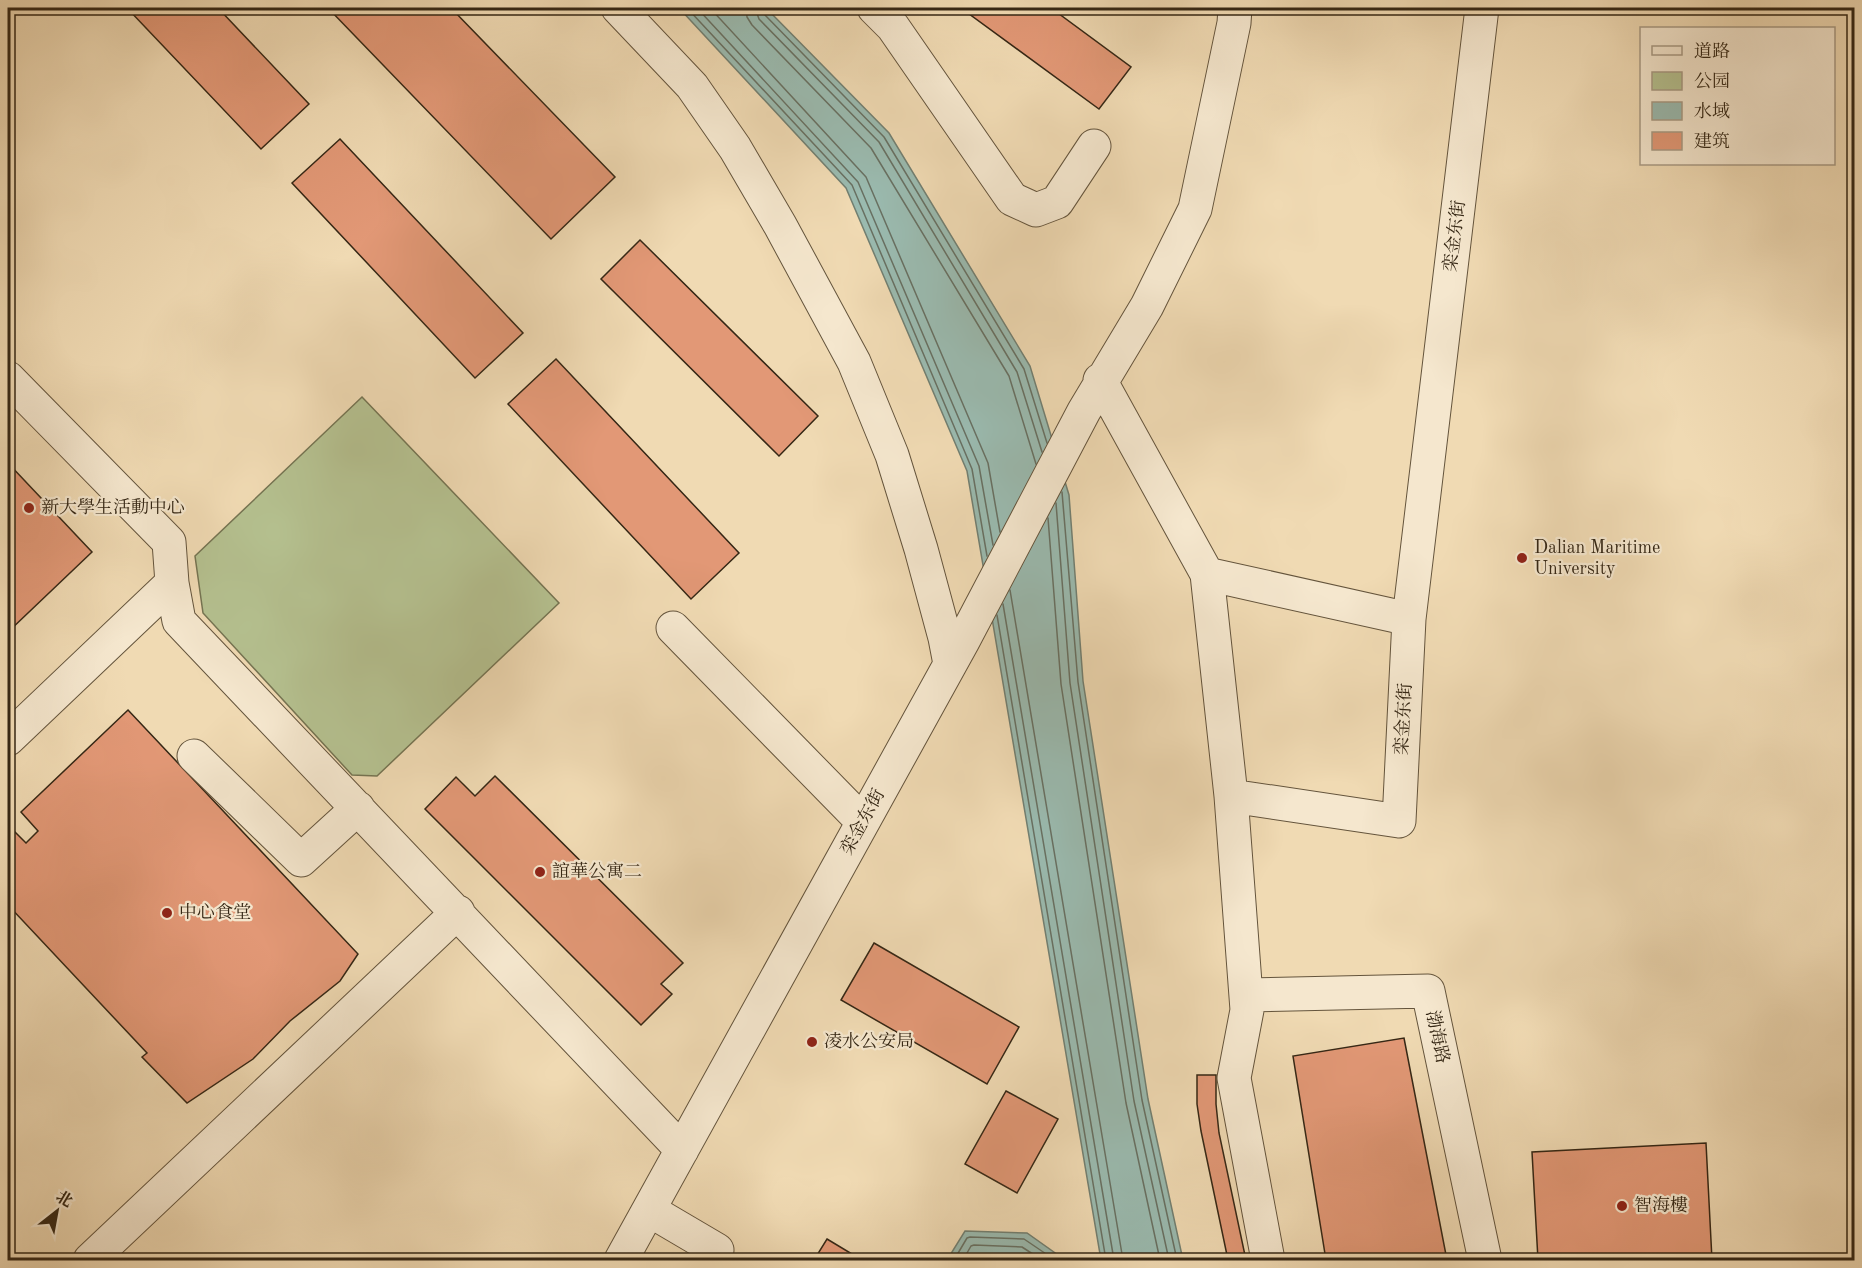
<svg xmlns="http://www.w3.org/2000/svg" width="1862" height="1268" viewBox="0 0 1862 1268" font-family="'Old Standard TT','Noto Serif SC',serif">
	<style>
		.green { fill: #b5c190; stroke: #757452; stroke-width: 1.5 }
		.water { fill: #9abaaf; stroke: #727f71; stroke-width: 1.5 }
		.lines { fill: none; stroke-linecap: round; stroke-linejoin: round }
		.shore { stroke: #687062; stroke-width: 1.5 }
		.building { fill: #e29876; stroke: #352715; stroke-width: 1.5 }
		.minor-casing { stroke: #64543c; stroke-width: 35 }
		.minor { stroke: #f5e7ce; stroke-width: 33 }
		.poi-dot { fill: #8f2418; stroke: #f5e7ce; stroke-width: 2 }
		.labels { text-anchor: middle; dominant-baseline: central; stroke-width: 4.5; stroke-linejoin: round; paint-order: stroke }
		.street-label { font-size: 18px; fill: #352715; stroke: #f5e7ce }
		.poi-label { font-size: 18px; fill: #352715; stroke: #f5e7ce; text-anchor: start }
	</style>
	<rect width="100%" height="100%" fill="#f0dab3"/>
	<filter id="stains"><feTurbulence type="fractalNoise" baseFrequency=".00333" numOctaves="4"/><feColorMatrix values="0 0 0 0 .2 0 0 0 0 .09 0 0 0 0 .02 0 0 0 .5 -.17"/></filter>
	<radialGradient id="worn" r=".72"><stop offset=".6" stop-color="#630" stop-opacity="0"/><stop offset="1" stop-color="#630" stop-opacity=".3"/></radialGradient>
	<!-- green -->
	<path class="green" d="M 362,397 L 559,603 L 377,776 L 352,775 L 203,613 L 195,556 Z"/>
	<!-- water -->
	<path class="water" d="M 679,8 L 766,8 L 889,133 L 1030,366 L 1069,495 L 1083,681 L 1148,1099 L 1183,1260 L 1101,1260 L 967,471 L 846,188 Z
		M 965,1231 L 1027,1233 L 1065,1260 L 947,1260 Z"/>
	<g class="lines">
		<!-- shore -->
		<path class="shore" d="M 687,8 L 852,185 L 972,469 L 987,556
			M 697,8 L 858,182 L 979,466 L 993,545
			M 710,8 L 866,177 L 988,463 L 1000,532
			M 746,8 L 747,17 L 752,25 L 871,148 L 1009,376 L 1036,464
			M 755,8 L 759,19 L 879,142 L 1017,372 L 1042,452
			M 762,8 L 764,14 L 884,137 L 1024,369 L 1047,443
			M 1062,492 L 1078,682 L 1142,1100 L 1177,1260
			M 1056,503 L 1070,683 L 1134,1101 L 1169,1260
			M 1048,518 L 1061,684 L 1126,1103 L 1160,1260
			M 1010,590 L 1123,1260
			M 1003,604 L 1114,1260
			M 997,615 L 1106,1260
			M 954,1260 L 967,1238 L 970,1237 L 1024,1239 L 1055,1260
			M 963,1260 L 971,1246 L 974,1245 L 1022,1247 L 1042,1260"/>
	</g>
	<!-- building -->
	<path class="building" d="M 127,8 L 218,8 L 309,104 L 261,149 Z
		M 328,8 L 451,8 L 615,177 L 551,239 Z
		M 961,8 L 1051,8 L 1131,67 L 1099,109 Z
		M 340,139 L 523,333 L 475,378 L 292,183 Z
		M 640,240 L 818,416 L 779,456 L 601,279 Z
		M 556,359 L 739,553 L 691,599 L 508,404 Z
		M 8,463 L 92,552 L 8,632 Z
		M 128,710 L 358,954 L 340,981 L 290,1021 L 253,1059 L 187,1103 L 142,1057 L 147,1053 L 8,905 L 8,825 L 26,843 L 38,831 L 21,812 Z
		M 495,776 L 683,963 L 661,984 L 672,994 L 641,1025 L 425,809 L 456,777 L 475,796 Z
		M 874,943 L 1019,1027 L 987,1084 L 841,1000 Z
		M 1404,1038 L 1447,1260 L 1326,1260 L 1293,1056 Z
		M 1197,1075 L 1216,1075 L 1216,1104 L 1219,1133 L 1246,1260 L 1228,1260 L 1201,1131 L 1197,1104 Z
		M 1006,1091 L 1058,1119 L 1017,1193 L 965,1164 Z
		M 1706,1143 L 1712,1260 L 1538,1260 L 1532,1152 Z
		M 827,1239 L 862,1260 L 814,1260 Z"/>
	<g class="lines">
		<defs>
			<path id="minor" d="M 618,8 L 692,86 L 735,148 L 780,225 L 854,362 L 892,455 L 921,549 L 945,638 L 950,664
				M 874,8 L 893,27 L 1012,199 L 1036,210 L 1057,202 L 1094,146
				M 8,378 L 169,542 L 172,583 L 179,621 L 682,1150
				M 1100,380 L 1207,574 L 1231,796 L 1399,821 L 1409,619 L 1482,8
				M 1207,574 L 1409,619
				M 673,628 L 863,822
				M 8,739 L 172,583
				M 194,756 L 301,860 L 358,808
				M 1231,796 L 1247,1010 L 1234,1078 L 1268,1260
				M 1246,995 L 1428,991 L 1485,1260
				M 649,1210 L 717,1250
				M 90,1260 L 458,912
				M 621,1260 L 963,641 L 1084,411 L 1147,306 L 1195,209 L 1234,23 L 1235,8"/>
		</defs>
		<!-- minor casing -->
		<use href="#minor" class="minor-casing"/>
		<!-- minor -->
		<use href="#minor" class="minor"/>
	</g>
	<!-- markers -->
	<g class="poi-dot">
		<circle cx="29" cy="508" r="6"/>
		<circle cx="1522" cy="558" r="6"/>
		<circle cx="540" cy="872" r="6"/>
		<circle cx="167" cy="913" r="6"/>
		<circle cx="812" cy="1042" r="6"/>
		<circle cx="1622" cy="1206" r="6"/>
	</g>
	<g class="labels">
		<!-- street labels -->
		<g class="street-label">
			<text transform="translate(1455 236) rotate(-83)">栾金东街</text>
			<text transform="translate(1404 719) rotate(-87)">栾金东街</text>
			<text transform="translate(863 822) rotate(-61)">栾金东街</text>
			<text transform="translate(1437 1037) rotate(78)">渤海路</text>
		</g>
		<!-- poi labels -->
		<g class="poi-label">
			<text x="41" y="508">新大學生活動中心</text>
			<text x="1534" y="548">Dalian Maritime<tspan x="1534" dy="21">University</tspan></text>
			<text x="552" y="872">誼華公寓二</text>
			<text x="179" y="913">中心食堂</text>
			<text x="824" y="1042">凌水公安局</text>
			<text x="1634" y="1206">智海樓</text>
		</g>
	</g>
	<!-- margin -->
	<rect width="1862" height="1268" fill="none" stroke="#f0dab3" stroke-width="30"/>
	<rect x="9" y="9" width="1844" height="1250" fill="none" stroke="#352715" stroke-width="3"/>
	<rect x="15" y="15" width="1832" height="1238" fill="none" stroke="#352715" stroke-width="1.5"/>
	<!-- legend -->
	<rect x="1640" y="27" width="195" height="138" fill="#f5e7ce" stroke="#a89a84" stroke-width="1.5"/>
	<rect x="1652" y="46" width="30" height="9" fill="#f5e7ce" stroke="#a89a84" stroke-width="1.5"/>
	<text x="1694" y="57" font-size="18" fill="#352715">道路</text>
	<rect x="1652" y="72" width="30" height="18" fill="#b5c190" stroke="#a89a84" stroke-width="1.5"/>
	<text x="1694" y="87" font-size="18" fill="#352715">公园</text>
	<rect x="1652" y="102" width="30" height="18" fill="#9abaaf" stroke="#a89a84" stroke-width="1.5"/>
	<text x="1694" y="117" font-size="18" fill="#352715">水域</text>
	<rect x="1652" y="132" width="30" height="18" fill="#e29876" stroke="#a89a84" stroke-width="1.5"/>
	<text x="1694" y="147" font-size="18" fill="#352715">建筑</text>
	<!-- north arrow -->
	<g transform="translate(57 1211) rotate(31)" stroke="#f5e7ce" stroke-width="4.5" paint-order="stroke">
	<path d="M0-4.5L10 22L0 15L-10 22Z" fill="#352715"/>
	<text y="-9" font-size="16" font-weight="bold" text-anchor="middle" fill="#352715">北</text>
	</g>
	<rect width="100%" height="100%" filter="url(#stains)"/>
	<rect width="100%" height="100%" fill="url(#worn)"/>
</svg>
